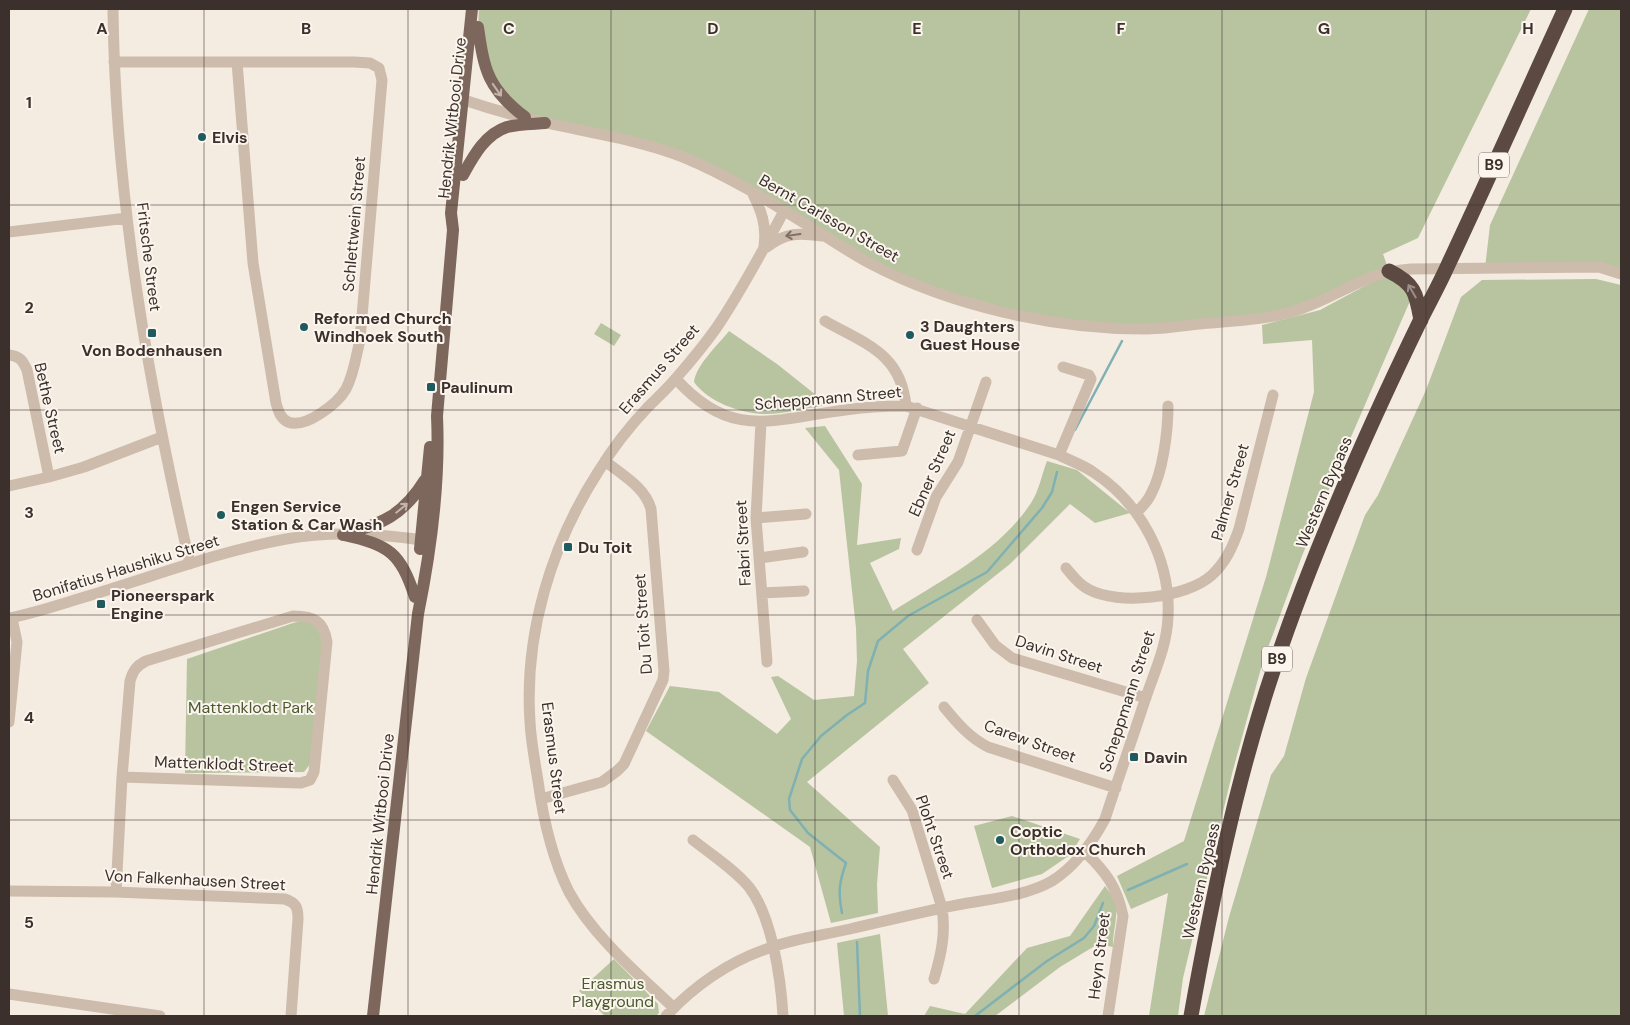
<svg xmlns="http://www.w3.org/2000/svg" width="1630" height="1025" viewBox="0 0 1630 1025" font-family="'DM Sans',sans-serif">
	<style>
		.green { fill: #b8c4a0 }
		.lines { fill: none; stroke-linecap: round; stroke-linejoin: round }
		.stream { stroke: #7fb0b2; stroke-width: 2.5 }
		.minor { stroke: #cdbbac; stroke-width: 11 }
		.major { stroke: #7d675c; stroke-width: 12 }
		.highway { stroke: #5c4a42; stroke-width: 15 }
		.oneway { stroke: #c2b5ac }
		.oneway2 { stroke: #7d6f65 }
		.oneway3 { stroke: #9c8e87 }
		.grid { fill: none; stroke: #3b302b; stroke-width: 1; stroke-opacity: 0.55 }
		.poi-dot { fill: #1f5a5e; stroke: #fbf5ee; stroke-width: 2 }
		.labels { text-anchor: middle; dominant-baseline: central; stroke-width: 4; stroke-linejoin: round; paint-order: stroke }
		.shield { fill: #fbf5ee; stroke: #756b66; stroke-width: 1 }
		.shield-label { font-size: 15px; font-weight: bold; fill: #3b302b }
		.street-label { font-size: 16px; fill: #3b302b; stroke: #fbf5ee }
		.poi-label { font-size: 16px; font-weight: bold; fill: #3b302b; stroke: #fbf5ee; text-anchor: start }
		.park-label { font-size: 16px; fill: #4a5a2e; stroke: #fbf5ee }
		.grid-label { font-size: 16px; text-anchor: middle; font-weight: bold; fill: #3b302b; stroke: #fbf5ee; stroke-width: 4; stroke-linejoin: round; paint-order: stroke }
	</style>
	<rect width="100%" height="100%" fill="#f4ebe1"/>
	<!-- green -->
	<path class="green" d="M 479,9 L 1531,9 L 1418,238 L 1383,254 L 1389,271 L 1301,309 L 1145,329 L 1049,320 L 907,281 L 685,158 L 545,123 L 503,98 L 478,27 Z
		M 1589,9 L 1621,9 L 1621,274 L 1599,267 L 1485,268 L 1490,225 Z
		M 1386,277 L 1402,284 L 1410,301 L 1341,460 L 1302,556 L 1263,661 L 1233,770 L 1183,978 L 1178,1016 L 1149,1016 L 1168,893 L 1131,909 L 1117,876 L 1184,841 L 1266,577 L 1314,392 L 1312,340 L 1263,344 L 1262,325 L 1320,310 L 1372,282 Z
		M 1596,279 L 1621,285 L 1621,1016 L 1204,1016 L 1229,917 L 1271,775 L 1284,756 L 1306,678 L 1365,515 L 1378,495 L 1426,390 L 1461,297 L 1482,280 Z
		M 601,323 L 621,335 L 614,346 L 594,334 Z
		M 729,331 L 777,364 L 821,399 L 822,406 C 805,408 780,415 764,414 C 740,413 708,402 694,382 C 696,365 718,345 729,331 Z
		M 825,426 L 862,484 L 857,545 L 901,538 L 899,549 L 870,563 L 893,611 C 941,580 998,553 1031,503 C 1039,491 1042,474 1047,461 L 1077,470 L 1130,513 L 1095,523 L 1070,504 L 1010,564 L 903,649 L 929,683 L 807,782 L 880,847 L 877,884 L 878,913 L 831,923 L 810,847 L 646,731 L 670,686 L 719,692 L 777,734 L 791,719 L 771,677 L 778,676 L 814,700 L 854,696 L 857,661 L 856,628 L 839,470 L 805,428 Z
		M 312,618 L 323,640 L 311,763 L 304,772 L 185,773 L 187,659 L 293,623 Z
		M 1012,816 L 1080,839 L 1070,855 L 1042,874 L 992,888 L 974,826 Z
		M 1105,886 C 1108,890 1112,895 1114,899 C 1120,914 1112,932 1113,947 L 1098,944 L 1060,967 L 995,1016 L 924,1016 L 930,1006 L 965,1014 L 1027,948 L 1070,936 Z
		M 880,934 L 888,1016 L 844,1016 L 837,943 Z
		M 614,959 L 658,1004 L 659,1013 L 656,1016 L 605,1016 L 579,991 Z"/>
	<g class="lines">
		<!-- stream -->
		<path class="stream" d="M 1075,430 L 1122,341
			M 1128,890 L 1187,864
			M 842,913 C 838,892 839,883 846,863 L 808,833 L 790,810 L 789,799 L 802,759 L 821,736 L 847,715 L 865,703 L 868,671 L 878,641 L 908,616 L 987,572 L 1042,508 L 1052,492 L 1057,472
			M 857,942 L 860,1016
			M 975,1016 L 1047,961 L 1084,938 L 1094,926 L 1103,903"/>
		<!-- minor -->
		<path class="minor" d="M 113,9 C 115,196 148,382 190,564
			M 114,62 L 354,62 L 370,63 L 379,68 L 382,80 L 360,340 C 356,356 354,374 346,389 C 338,403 306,429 288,422 C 280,418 278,410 276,403 L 253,263 L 237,62
			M 464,100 C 491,109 519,117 546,123 C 592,133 639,140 683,157 C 734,178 781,209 828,238 C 842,247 856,256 871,264 C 951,306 1053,329 1144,329 C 1162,329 1181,326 1199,324 C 1232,321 1272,320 1303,308 C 1327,300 1348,286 1372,277 C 1385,272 1398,270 1411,269 L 1599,267 L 1621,274
			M 752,192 C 761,210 767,225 764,246
			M 9,232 L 127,218
			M 767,247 C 786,232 799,233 822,236
			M 825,321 C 865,344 901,353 906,406
			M 9,355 C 20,356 23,361 27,370 L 49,477
			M 761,422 L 756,518 L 767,662
			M 858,455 L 902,451 L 917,408
			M 1059,455 L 1091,379 L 1089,375 L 1063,367
			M 9,486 L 49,477 L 84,467 L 162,437
			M 1137,512 C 1142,507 1148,501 1151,494 C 1163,472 1168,431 1168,406
			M 756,518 L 806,514
			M 917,550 L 936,497 L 958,462 L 986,382
			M 759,558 L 803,552
			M 1066,568 C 1073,576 1078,584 1088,589 C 1118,606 1187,598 1212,575 C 1226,562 1233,546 1239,529 L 1273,395
			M 762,593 L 804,591
			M 9,618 C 32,614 55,606 78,599 C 147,579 215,552 286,539 C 333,530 384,534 430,541
			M 977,620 L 995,645 L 1012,658 L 1146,698
			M 944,707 C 958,724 969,737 988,747 L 1116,788
			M 9,722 L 17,642 L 12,618
			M 893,780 L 912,810 L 942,908 C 946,934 941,955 934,979
			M 541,799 L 602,782 L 617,771 L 624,764 L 663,680 L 664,671 L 651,509 C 645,487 622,475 605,461
			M 693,840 C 712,855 734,869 749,887 C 772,916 781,980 783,1016
			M 1085,852 C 1106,872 1117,887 1123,916 L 1108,1016
			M 9,891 L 116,892 L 285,899 C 296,903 298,907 298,919 L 291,1016
			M 116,892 L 122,777 L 130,681 C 133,671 136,666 146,661 L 293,616 C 314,616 324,621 327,642 L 314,772 L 310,780 L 301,783 L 122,777
			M 9,994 L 160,1016
			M 674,1008 C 638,974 593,936 569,892 C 552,858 543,818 538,781 C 535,762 531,742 530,722 C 524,635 551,545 598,472 C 612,449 629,427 648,407 C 658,397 668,388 677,377 C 691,361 705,344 717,327 C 742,290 763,250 784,211
			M 666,1016 C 695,985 732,960 772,947 C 797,938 824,935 850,929 C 885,921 921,912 957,905 C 987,899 1024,897 1052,881 C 1076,866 1092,843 1105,819 C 1118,779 1132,740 1145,700 C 1154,673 1167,646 1168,617 C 1171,560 1141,503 1093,472 C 1083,465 1071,461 1059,455 L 906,406 C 885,406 865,407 845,410 C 773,419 732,441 676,379"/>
		<!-- major -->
		<path class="major" d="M 478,27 C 484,70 488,89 525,117
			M 463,175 C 473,157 485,134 507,127 C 519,124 533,124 545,123
			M 343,535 C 382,523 402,517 425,480
			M 344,535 C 389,545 400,552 415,597
			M 420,549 L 430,447
			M 373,1016 L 418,614 C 431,550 440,481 437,416 L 453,230 L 451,213 L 472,9"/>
		<!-- highway -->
		<path class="highway" d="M 1389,271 C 1415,284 1416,293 1421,320
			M 1191,1016 C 1212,899 1236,781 1274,668 C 1314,549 1366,432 1421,319 C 1430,301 1440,283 1448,265 C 1488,180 1526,94 1565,9"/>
	</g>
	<!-- one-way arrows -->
	<defs><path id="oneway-shaft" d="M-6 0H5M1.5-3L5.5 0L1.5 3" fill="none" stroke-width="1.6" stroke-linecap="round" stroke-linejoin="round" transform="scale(1.25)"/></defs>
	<g class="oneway">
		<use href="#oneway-shaft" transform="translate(497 90) rotate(55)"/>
		<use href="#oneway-shaft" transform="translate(402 508) rotate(-39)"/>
	</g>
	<use class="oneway2" href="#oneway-shaft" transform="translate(793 235) rotate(172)"/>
	<use class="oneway3" href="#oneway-shaft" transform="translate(1412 291) rotate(-120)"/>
	<!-- grid -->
	<path class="grid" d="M 204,9 L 204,1016M 408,9 L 408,1016M 611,9 L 611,1016M 815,9 L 815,1016M 1019,9 L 1019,1016M 1222,9 L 1222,1016M 1426,9 L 1426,1016M 9,205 L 1621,205M 9,410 L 1621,410M 9,615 L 1621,615M 9,820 L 1621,820"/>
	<!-- markers -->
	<g class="poi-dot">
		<circle cx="202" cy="137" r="5"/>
		<circle cx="304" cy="327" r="5"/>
		<rect x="147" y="328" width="10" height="10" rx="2.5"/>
		<circle cx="910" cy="335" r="5"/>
		<rect x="426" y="382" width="10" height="10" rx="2.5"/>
		<circle cx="221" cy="515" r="5"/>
		<rect x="563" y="542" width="10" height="10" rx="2.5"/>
		<rect x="96" y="599" width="10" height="10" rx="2.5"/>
		<rect x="1129" y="752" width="10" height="10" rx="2.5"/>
		<circle cx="1000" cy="840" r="5"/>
	</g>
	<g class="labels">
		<!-- shield labels -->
		<g class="shield">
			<rect x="1479" y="152.5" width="30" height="25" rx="4"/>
			<rect x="1262" y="646.5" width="30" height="25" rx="4"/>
		</g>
		<g class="shield-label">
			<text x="1494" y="165">B9</text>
			<text x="1277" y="659">B9</text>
		</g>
		<!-- street labels -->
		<g class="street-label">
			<text transform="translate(452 118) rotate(-84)">Hendrik Witbooi Drive</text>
			<text transform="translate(829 218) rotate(30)">Bernt Carlsson Street</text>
			<text transform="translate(354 224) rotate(-85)">Schlettwein Street</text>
			<text transform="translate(149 257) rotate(83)">Fritsche Street</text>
			<text transform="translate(659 369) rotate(-49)">Erasmus Street</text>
			<text transform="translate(828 398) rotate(-5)">Scheppmann Street</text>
			<text transform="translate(50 408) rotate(77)">Bethe Street</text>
			<text transform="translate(932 473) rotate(-66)">Ebner Street</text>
			<text transform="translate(1230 492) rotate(-74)">Palmer Street</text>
			<text transform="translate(1324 492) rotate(-67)">Western Bypass</text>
			<text transform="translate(743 543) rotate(-93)">Fabri Street</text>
			<text transform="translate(126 568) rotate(-17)">Bonifatius Haushiku Street</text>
			<text transform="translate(643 624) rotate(-94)">Du Toit Street</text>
			<text transform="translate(1059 654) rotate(18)">Davin Street</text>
			<text transform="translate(1127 701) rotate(-72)">Scheppmann Street</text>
			<text transform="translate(1030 741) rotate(20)">Carew Street</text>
			<text transform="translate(554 758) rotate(83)">Erasmus Street</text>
			<text transform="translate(224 764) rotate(2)">Mattenklodt Street</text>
			<text transform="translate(380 814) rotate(-84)">Hendrik Witbooi Drive</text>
			<text transform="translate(935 837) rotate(71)">Ploht Street</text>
			<text transform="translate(195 880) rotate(3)">Von Falkenhausen Street</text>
			<text transform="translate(1201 881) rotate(-77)">Western Bypass</text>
			<text transform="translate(1099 956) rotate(-83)">Heyn Street</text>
		</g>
		<!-- poi labels -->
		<g class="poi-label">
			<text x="212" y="137">Elvis</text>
			<text x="314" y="318">Reformed Church<tspan x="314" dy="18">Windhoek South</tspan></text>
			<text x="920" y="326">3 Daughters<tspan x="920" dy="18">Guest House</tspan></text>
			<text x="152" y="350" text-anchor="middle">Von Bodenhausen</text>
			<text x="441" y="387">Paulinum</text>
			<text x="231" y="506">Engen Service<tspan x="231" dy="18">Station &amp; Car Wash</tspan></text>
			<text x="578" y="547">Du Toit</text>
			<text x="111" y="595">Pioneerspark<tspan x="111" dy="18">Engine</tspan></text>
			<text x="1144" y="757">Davin</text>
			<text x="1010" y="831">Coptic<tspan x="1010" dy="18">Orthodox Church</tspan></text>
		</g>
		<!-- park labels -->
		<g class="park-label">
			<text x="251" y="707">Mattenklodt Park</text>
			<text x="613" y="983">Erasmus<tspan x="613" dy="18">Playground</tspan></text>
		</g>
	</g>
	<g class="grid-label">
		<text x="102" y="34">A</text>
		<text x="306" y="34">B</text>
		<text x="509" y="34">C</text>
		<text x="713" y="34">D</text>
		<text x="917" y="34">E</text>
		<text x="1121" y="34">F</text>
		<text x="1324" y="34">G</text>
		<text x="1528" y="34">H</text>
		<text x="29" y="108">1</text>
		<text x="29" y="313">2</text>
		<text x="29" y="518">3</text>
		<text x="29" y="723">4</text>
		<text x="29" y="928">5</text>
	</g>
	<!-- border -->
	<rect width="1630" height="1025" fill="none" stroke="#3b302b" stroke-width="20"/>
</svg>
